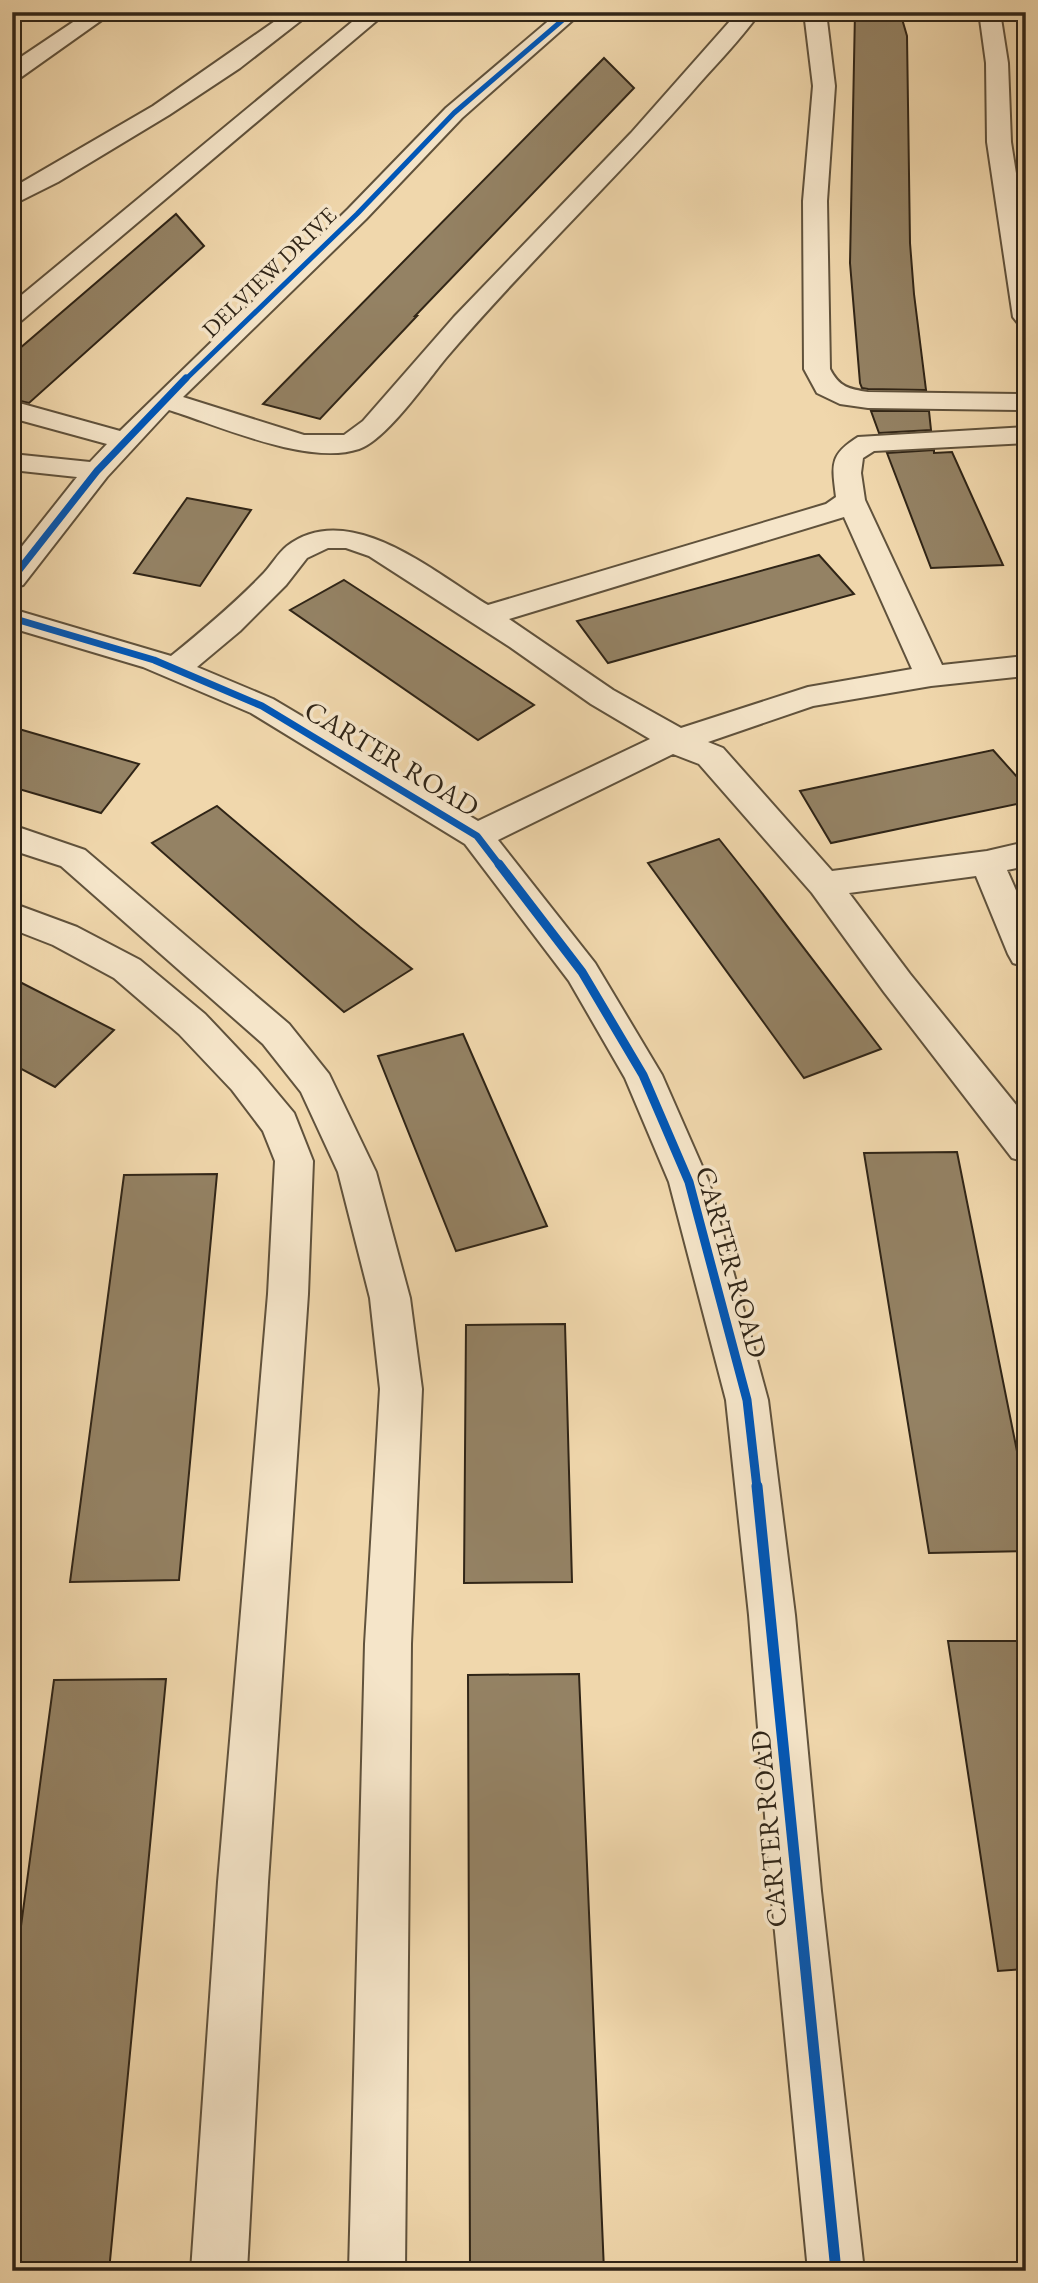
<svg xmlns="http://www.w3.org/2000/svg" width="1038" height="2283" viewBox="0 0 1038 2283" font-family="'EB Garamond',serif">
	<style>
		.building { fill: #948264; stroke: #302517; stroke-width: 2 }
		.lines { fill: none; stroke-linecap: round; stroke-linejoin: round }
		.minor-casing { stroke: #60523c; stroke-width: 4 }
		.minor { fill: #f5e5c9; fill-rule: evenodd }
		.cycleway-far3-casing { stroke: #f5e5c9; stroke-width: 8 }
		.cycleway-far2-casing { stroke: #f5e5c9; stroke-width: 10 }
		.cycleway-far1-casing { stroke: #f5e5c9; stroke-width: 13 }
		.cycleway-casing { stroke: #f5e5c9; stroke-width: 16 }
		.cycleway-far3 { stroke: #0057b8; stroke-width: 5 }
		.cycleway-far2 { stroke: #0057b8; stroke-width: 7 }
		.cycleway-far1 { stroke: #0057b8; stroke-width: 9 }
		.cycleway { stroke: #0057b8; stroke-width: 11 }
		.labels { text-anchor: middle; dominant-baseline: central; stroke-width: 7; stroke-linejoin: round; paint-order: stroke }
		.far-street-label { font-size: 23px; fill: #302517; stroke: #f5e5c9 }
		.street-label { font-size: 28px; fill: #302517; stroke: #f5e5c9 }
	</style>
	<rect width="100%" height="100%" fill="#f0d7ac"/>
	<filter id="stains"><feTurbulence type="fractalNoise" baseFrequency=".00286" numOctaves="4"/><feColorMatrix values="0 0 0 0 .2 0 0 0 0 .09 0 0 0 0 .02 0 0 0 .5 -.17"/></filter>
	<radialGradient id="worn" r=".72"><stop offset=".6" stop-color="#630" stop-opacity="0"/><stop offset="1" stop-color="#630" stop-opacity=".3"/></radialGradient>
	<!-- building -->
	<path class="building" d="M 855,12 L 900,12 L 907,36 L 910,243 L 914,294 L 926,390 L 868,389 L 862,388 L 860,383 L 850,263 Z
		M 604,58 L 634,88 L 415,316 L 417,316 L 320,419 L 263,404 Z
		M 176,214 L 204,246 L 29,403 L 12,399 L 12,355 Z
		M 871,411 L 929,411 L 931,430 L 879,433 Z
		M 934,450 L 934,453 L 952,452 L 1003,565 L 931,568 L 887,453 Z
		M 187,498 L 251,510 L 200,586 L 134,573 Z
		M 819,555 L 854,594 L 608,663 L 577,621 Z
		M 344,580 L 404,619 L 534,705 L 478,740 L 290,610 Z
		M 12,727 L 43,736 L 139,764 L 101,813 L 12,787 Z
		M 993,750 L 1026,787 L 1026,802 L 831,843 L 800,791 Z
		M 217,806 L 360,927 L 412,969 L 344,1012 L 152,843 Z
		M 719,839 L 758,888 L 881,1049 L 804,1078 L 648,863 Z
		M 12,978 L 114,1030 L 55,1087 L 12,1064 Z
		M 463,1034 L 547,1226 L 456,1251 L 378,1056 Z
		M 957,1152 L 1026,1496 L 1026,1551 L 929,1553 L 864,1153 Z
		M 217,1174 L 179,1580 L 70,1582 L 124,1175 Z
		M 565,1324 L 572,1582 L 464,1583 L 466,1325 Z
		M 948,1641 L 1026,1641 L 1026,1969 L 998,1971 Z
		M 579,1674 L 604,2271 L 470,2271 L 468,1675 Z
		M 166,1679 L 109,2271 L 12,2271 L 12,1993 L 54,1680 Z"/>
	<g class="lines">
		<defs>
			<path id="minor" d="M 88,12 L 113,12 L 20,78 L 12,80 L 12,63 Z
				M 288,12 L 312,12 L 240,68 L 169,115 L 58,182 L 12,205 L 12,188 L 153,106 Z
				M 364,12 L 387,12 L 21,321 L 12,324 L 12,303 Z
				M 559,12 L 582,12 L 462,118 L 366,219 L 183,397 L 304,435 L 344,435 L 363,421 L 454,317 L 631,133 L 738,12 L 760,12 C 740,41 714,66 691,93 C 612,183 524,266 446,358 C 427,381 386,440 359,449 C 308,466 220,426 169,410 L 107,477 L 23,585 L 12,588 L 12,559 L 77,477 L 12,470 L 12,454 L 90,462 L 107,444 L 12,418 L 12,401 L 120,431 L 348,209 L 446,108 Z
				M 804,12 L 826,12 L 835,86 L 827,201 L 830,369 C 839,387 849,389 868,392 L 1026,394 L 1026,410 L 868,408 L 840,404 L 817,393 L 804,369 L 803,201 L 813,86 Z
				M 979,12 L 1000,12 L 1008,63 L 1011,142 L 1026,236 L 1026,325 L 1017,322 L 1013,317 L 987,142 L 986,63 Z
				M 1026,427 L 1026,443 L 874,451 L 863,458 L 861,473 L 865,500 L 942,665 L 1026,656 L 1026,676 L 931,686 L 813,706 L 708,742 L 723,748 L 832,871 L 987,851 L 1026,842 L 1026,866 L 1007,870 L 1026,913 L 1026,967 L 1013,963 L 1008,954 L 976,876 L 849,893 L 910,974 L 1026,1117 L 1026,1162 L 1012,1158 L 884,992 L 812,893 L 699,764 L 673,754 L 498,840 L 595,963 L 662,1075 L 709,1182 L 768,1400 L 795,1615 L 821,1891 L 864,2271 L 808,2271 L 771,1891 L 749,1615 L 726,1400 L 669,1182 L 625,1078 L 569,981 L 465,844 L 251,713 L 143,667 L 12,628 L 12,609 L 171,656 C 203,630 234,604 263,574 C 271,566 278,553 287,546 C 349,498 435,573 488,605 L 826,504 L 836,497 C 832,465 829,455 858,437 ZM 844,517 L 912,669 L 808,687 L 681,728 L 613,690 L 509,619 ZM 328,548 L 346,548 L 369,556 L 510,647 L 591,704 L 650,739 L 478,821 L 273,699 L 197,667 L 240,631 L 286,585 L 307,558 Z
				M 12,825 L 85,850 L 289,1024 L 329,1074 L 376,1172 L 410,1298 L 422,1389 L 411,1644 L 405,2271 L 349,2271 L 365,1644 L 380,1389 L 370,1298 L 338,1172 L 301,1092 L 263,1044 L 61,866 L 12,850 Z
				M 12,903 L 77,927 L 140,960 L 205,1014 L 258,1070 L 294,1113 L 313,1161 L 308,1294 L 268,1882 L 247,2271 L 191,2271 L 218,1882 L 268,1294 L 275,1161 L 263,1131 L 232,1090 L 179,1034 L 114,978 L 53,945 L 12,929 Z"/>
		</defs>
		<!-- minor casing -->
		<use href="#minor" class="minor-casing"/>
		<!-- minor -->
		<use href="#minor" class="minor"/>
		<defs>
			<path id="cycleway-far3" d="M 185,380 L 357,214 L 454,113 L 572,12"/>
			<path id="cycleway-far2" d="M 12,579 L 97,471 L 186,378
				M 12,618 L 154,660 L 262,706 L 477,836 L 500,866"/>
			<path id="cycleway-far1" d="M 499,864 L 582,972 L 643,1075 L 689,1182 L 747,1400 L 757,1488"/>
			<path id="cycleway" d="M 757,1486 L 836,2271"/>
		</defs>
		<!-- cycleway-far3 casing -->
		<use href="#cycleway-far3" class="cycleway-far3-casing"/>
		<!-- cycleway-far2 casing -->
		<use href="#cycleway-far2" class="cycleway-far2-casing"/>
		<!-- cycleway-far1 casing -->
		<use href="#cycleway-far1" class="cycleway-far1-casing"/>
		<!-- cycleway casing -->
		<use href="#cycleway" class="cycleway-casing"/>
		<!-- cycleway-far3 -->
		<use href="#cycleway-far3" class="cycleway-far3"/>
		<!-- cycleway-far2 -->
		<use href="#cycleway-far2" class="cycleway-far2"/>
		<!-- cycleway-far1 -->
		<use href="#cycleway-far1" class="cycleway-far1"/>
		<!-- cycleway -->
		<use href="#cycleway" class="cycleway"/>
	</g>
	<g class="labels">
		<!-- far-street labels -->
		<g class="far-street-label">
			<text transform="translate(269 272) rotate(-44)">DELVIEW DRIVE</text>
		</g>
		<!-- street labels -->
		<g class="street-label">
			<text transform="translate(392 758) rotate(31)">CARTER ROAD</text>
			<text transform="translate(732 1262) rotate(74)">CARTER ROAD</text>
			<text transform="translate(768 1829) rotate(-95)">CARTER ROAD</text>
		</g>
	</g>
	<!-- margin -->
	<rect width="1038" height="2283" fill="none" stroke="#f0d7ac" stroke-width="42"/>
	<rect x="14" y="14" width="1010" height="2255" fill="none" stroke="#302517" stroke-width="3.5"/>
	<rect x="21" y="21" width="996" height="2241" fill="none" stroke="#302517" stroke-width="2"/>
	<rect width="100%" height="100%" filter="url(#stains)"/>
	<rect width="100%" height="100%" fill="url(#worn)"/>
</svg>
